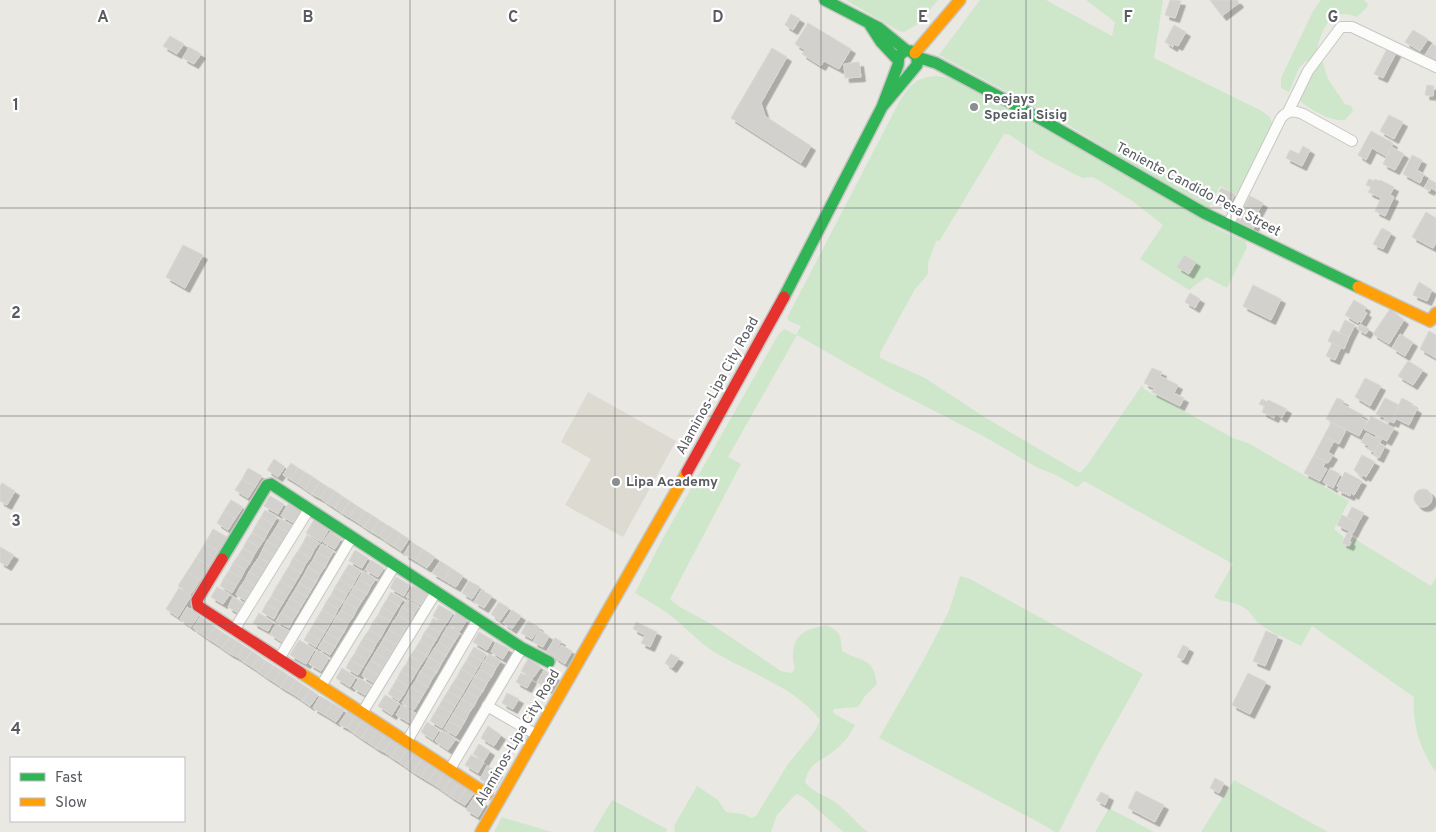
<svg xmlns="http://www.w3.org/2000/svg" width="1436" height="832" viewBox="0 0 1436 832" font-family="Overpass,sans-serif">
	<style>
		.education { fill: #dcdad1 }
		.green { fill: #cee7cb }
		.building { fill: #d2d1cd; stroke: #d9d7d2; filter: url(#shadow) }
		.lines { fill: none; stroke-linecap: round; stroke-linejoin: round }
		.street-casing { stroke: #c7c7c6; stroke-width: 12 }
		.fast-casing { stroke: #c5c6c4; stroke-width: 14 }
		.slow-casing { stroke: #c5c6c4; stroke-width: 14 }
		.jam-casing { stroke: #c5c6c4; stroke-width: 14 }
		.street { stroke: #fcfcfb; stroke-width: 10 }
		.fast { stroke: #30b455; stroke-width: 11 }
		.slow { stroke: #ff9f0a; stroke-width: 11 }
		.jam { stroke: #e5322d; stroke-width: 11 }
		.grid { fill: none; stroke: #585c61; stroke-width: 1; stroke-opacity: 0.55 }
		.poi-dot { fill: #8b8d8e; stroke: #fff; stroke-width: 2 }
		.labels { text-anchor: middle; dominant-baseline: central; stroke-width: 4.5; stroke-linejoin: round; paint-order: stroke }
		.poi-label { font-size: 14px; font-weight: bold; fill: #585c61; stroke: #fff; text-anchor: start }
		.street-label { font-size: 14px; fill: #585c61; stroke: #fff }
		.grid-label { font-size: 16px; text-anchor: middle; font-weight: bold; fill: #585c61; stroke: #fff; stroke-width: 4.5; stroke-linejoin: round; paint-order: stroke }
	</style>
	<defs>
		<filter id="shadow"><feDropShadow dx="4.5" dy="4.5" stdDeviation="0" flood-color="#0004"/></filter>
	</defs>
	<rect width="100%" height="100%" fill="#eae8e2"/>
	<!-- education -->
	<path class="education" d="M 588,392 L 676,441 L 623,537 L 565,505 L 591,459 L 561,442 Z"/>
	<!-- green -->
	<path class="green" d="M 846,0 L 938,0 L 918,24 L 904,32 L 899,31 Z
		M 980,0 L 1046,0 L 1112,36 L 1115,22 L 1086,0 L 1163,0 L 1154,58 L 1262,111 L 1270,117 L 1272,124 L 1238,195 L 1220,186 L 1209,208 L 1143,171 L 1065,123 L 939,55 Z
		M 1321,0 L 1364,0 L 1368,4 L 1367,7 L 1357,17 C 1354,16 1349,14 1345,14 C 1327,13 1321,35 1317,49 L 1322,60 L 1328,79 L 1345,104 L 1351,106 L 1353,111 L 1345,120 C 1332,122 1312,110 1301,102 C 1300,91 1308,79 1314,71 L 1310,61 L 1306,61 L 1299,68 L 1289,92 L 1281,88 L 1281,78 L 1313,11 Z
		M 936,76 L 949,78 L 1088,153 L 1220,230 L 1245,241 L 1247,247 L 1227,288 L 1206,277 L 1189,290 L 1140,259 L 1163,225 L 1131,200 L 1093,177 L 1083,178 L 1070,172 L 1040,156 L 1010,135 L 1004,134 L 940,240 L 936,241 L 928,263 L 928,274 L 915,289 L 880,353 L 880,358 L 925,378 L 986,418 L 1080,473 L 1088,464 L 1142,385 L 1144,389 L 1233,438 L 1248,443 L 1349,501 L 1334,529 L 1344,537 L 1341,543 L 1350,547 L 1355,539 L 1431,586 L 1436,577 L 1436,772 C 1420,750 1412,724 1414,697 L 1312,626 L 1301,646 C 1288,639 1271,633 1260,624 C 1253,619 1251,611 1243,607 C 1234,601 1224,603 1214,597 L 1233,564 L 1084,481 L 1077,487 L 1056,475 L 1038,468 L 983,436 L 886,386 L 797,335 L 728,457 L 741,464 L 670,599 L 680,607 L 711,624 L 781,671 L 791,673 L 795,669 C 791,656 792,638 806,631 C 812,628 820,627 826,625 C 840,631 841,635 842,651 C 862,663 873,656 877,684 L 865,696 L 858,707 L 834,709 L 833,713 L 855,725 C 850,735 844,743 835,750 C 821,762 809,762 805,782 C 812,792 825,795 835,802 C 847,811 856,823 868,832 L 843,832 L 807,800 L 798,794 L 794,796 L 777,815 L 771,832 L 675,832 L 674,826 L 697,786 L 718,800 L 726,812 L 743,814 L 751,818 L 756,816 L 788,764 L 815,731 L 820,720 C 798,688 744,671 711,650 C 694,638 681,622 664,611 C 655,604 644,599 635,593 L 663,538 L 778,335 L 784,329 L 796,335 L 801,326 L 789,321 L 787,318 L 897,106 C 908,87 913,78 936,76 Z
		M 960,576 L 970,579 L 1143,674 L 1096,758 L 1059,832 L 1055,832 L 1042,824 L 879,738 L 923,661 L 949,611 Z
		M 1234,780 L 1328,832 L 1201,832 Z
		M 612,800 L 667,829 L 666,832 L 593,832 Z
		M 1109,808 L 1154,832 L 1095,832 Z
		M 502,817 L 505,818 L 552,832 L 494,832 Z"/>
	<!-- building -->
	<path class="building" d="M 1170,0 L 1181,1 L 1175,18 L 1165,15 Z
		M 1210,0 L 1237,0 L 1239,3 L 1222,16 Z
		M 791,14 L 800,19 L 793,30 L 785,25 Z
		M 808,23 L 851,49 L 839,69 L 824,61 L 821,66 L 802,54 L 805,50 L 795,44 Z
		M 1174,25 L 1186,32 L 1178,46 L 1174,44 L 1173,47 L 1165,42 Z
		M 1413,30 L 1428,39 L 1420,51 L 1405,42 Z
		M 170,36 L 184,44 L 177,54 L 163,46 Z
		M 1432,44 L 1436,46 L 1436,61 L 1425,55 Z
		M 189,47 L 201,54 L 194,64 L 183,58 Z
		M 1388,47 L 1397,51 L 1383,78 L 1374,74 Z
		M 772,48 L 787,57 L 761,103 L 765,116 L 811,146 L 801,163 L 731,118 Z
		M 859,62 L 861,77 L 845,78 L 844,64 Z
		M 1427,85 L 1434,86 L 1433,96 L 1425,95 Z
		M 1389,115 L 1403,122 L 1394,139 L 1380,131 Z
		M 1371,131 L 1393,143 L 1386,156 L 1372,148 L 1366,160 L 1358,155 Z
		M 1303,146 L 1310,150 L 1302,166 L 1286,158 L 1290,150 L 1299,154 Z
		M 1392,147 L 1404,154 L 1395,170 L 1383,164 Z
		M 1412,155 L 1422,160 L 1417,170 L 1424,174 L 1420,183 L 1403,174 Z
		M 1369,179 L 1374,181 L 1375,179 L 1379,181 L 1380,180 L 1394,187 L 1390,195 L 1394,197 L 1385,216 L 1375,211 L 1381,198 L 1368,192 L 1371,187 L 1366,185 Z
		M 1429,179 L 1436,183 L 1436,191 L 1431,188 L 1430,191 L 1424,188 Z
		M 1221,188 L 1235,194 L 1228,208 L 1218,203 L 1221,198 L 1217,196 Z
		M 1250,196 L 1263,203 L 1257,214 L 1244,207 Z
		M 1243,208 L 1259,216 L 1253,229 L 1237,221 Z
		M 1426,212 L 1436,218 L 1436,243 L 1433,248 L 1412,237 Z
		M 1382,228 L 1391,233 L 1383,249 L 1373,244 Z
		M 183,245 L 203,255 L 185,288 L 166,277 Z
		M 1184,255 L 1196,262 L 1189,274 L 1177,267 Z
		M 1419,282 L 1432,290 L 1427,301 L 1413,295 Z
		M 1253,285 L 1281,299 L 1271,320 L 1243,306 Z
		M 1190,293 L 1200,299 L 1195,308 L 1185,302 Z
		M 1354,300 L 1366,307 L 1364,311 L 1367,313 L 1361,323 L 1359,321 L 1358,323 L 1345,315 Z
		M 1390,309 L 1404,320 L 1389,344 L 1373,334 Z
		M 1345,320 L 1355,325 L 1349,337 L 1339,333 Z
		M 1360,324 L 1369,329 L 1366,334 L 1357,329 Z
		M 1333,330 L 1349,337 L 1344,349 L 1328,341 Z
		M 1429,331 L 1436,335 L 1436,358 L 1420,349 Z
		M 1400,334 L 1413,342 L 1405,356 L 1392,348 Z
		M 1332,343 L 1341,347 L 1335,360 L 1326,356 Z
		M 1408,361 L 1423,370 L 1413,385 L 1398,376 Z
		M 1152,368 L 1162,372 L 1160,376 L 1178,385 L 1174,393 L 1184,398 L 1180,406 L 1152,392 L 1154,388 L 1144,383 Z
		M 1365,378 L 1381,386 L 1370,406 L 1355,397 Z
		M 1337,398 L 1344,401 L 1342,404 L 1363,415 L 1361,418 L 1367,421 L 1359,436 L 1326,419 Z
		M 1385,398 L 1399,405 L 1393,417 L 1396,418 L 1394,423 L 1390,421 L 1389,423 L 1383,420 L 1385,418 L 1376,414 Z
		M 1402,398 L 1413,404 L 1412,406 L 1417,409 L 1409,425 L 1393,417 Z
		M 1262,399 L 1267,402 L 1268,400 L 1287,409 L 1282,418 L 1276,414 L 1274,418 L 1262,412 L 1265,406 L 1259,404 Z
		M 1371,416 L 1394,428 L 1387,441 L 1364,429 Z
		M 1331,423 L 1346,430 L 1339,444 L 1324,436 Z
		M 1366,433 L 1375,438 L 1376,436 L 1382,439 L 1374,452 L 1367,449 L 1369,446 L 1361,442 Z
		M 1324,436 L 1334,441 L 1328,452 L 1333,455 L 1328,463 L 1314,455 Z
		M 1379,443 L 1385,446 L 1379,458 L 1373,455 Z
		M 1314,455 L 1326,462 L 1323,467 L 1327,469 L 1320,481 L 1304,473 Z
		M 1362,455 L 1375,462 L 1366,477 L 1363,475 L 1362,477 L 1354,470 Z
		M 274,459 L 285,467 L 278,477 L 267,470 Z
		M 291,463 L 298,468 L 290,479 L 283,475 Z
		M 248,468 L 262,476 L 255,487 L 242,479 Z
		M 298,468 L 305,472 L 298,484 L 290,479 Z
		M 1330,469 L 1340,474 L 1333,488 L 1323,482 Z
		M 305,472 L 313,477 L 305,489 L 298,484 Z
		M 1345,472 L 1362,481 L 1354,495 L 1351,493 L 1350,496 L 1337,490 L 1339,487 L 1337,486 Z
		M 313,477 L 320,482 L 312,494 L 305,489 Z
		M 242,479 L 255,487 L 248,498 L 235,490 Z
		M 320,482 L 328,487 L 320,498 L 312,494 Z
		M 2,483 L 15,491 L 7,505 L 0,501 L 0,486 Z
		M 328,487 L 335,491 L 327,503 L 320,498 Z
		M1414 498a9 9 0 1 1 18 0a9 9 0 1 1-18 0Z
		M 335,491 L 342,496 L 335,508 L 327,503 Z
		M 270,496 L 284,504 L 278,514 L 264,506 Z
		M 342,496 L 350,501 L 342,513 L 335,508 Z
		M 231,500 L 243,507 L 235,519 L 224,511 Z
		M 350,501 L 357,506 L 349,517 L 342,513 Z
		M 288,504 L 301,511 L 294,523 L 281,516 Z
		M 357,506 L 365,511 L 357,522 L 349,517 Z
		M 1352,507 L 1364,513 L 1358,523 L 1347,517 Z
		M 265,510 L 277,517 L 273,524 L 261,517 Z
		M 224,511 L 235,519 L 228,530 L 217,523 Z
		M 365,511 L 372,515 L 364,527 L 357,522 Z
		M 372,515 L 379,520 L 372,532 L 364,527 Z
		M 1342,515 L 1358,523 L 1353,533 L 1337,525 Z
		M 261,517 L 273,524 L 268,532 L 256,525 Z
		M 281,519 L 293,526 L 289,533 L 277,526 Z
		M 314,520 L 329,529 L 321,542 L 306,533 Z
		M 379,520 L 387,525 L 379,536 L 372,532 Z
		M 256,525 L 268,532 L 264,540 L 252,533 Z
		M 387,525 L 394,529 L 386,541 L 379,536 Z
		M 277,526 L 289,533 L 284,541 L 272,534 Z
		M 213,529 L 227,537 L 218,551 L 205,543 Z
		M 394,529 L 401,534 L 394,546 L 386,541 Z
		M 330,532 L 341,539 L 335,549 L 323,542 Z
		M 1348,532 L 1352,534 L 1349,541 L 1351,542 L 1349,546 L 1342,543 Z
		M 252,533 L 264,540 L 259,547 L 247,540 Z
		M 272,534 L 284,541 L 280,549 L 267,541 Z
		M 401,534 L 409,539 L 401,551 L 394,546 Z
		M 307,535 L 319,543 L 314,550 L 303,543 Z
		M 247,540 L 259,547 L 254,555 L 243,548 Z
		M 267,541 L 280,549 L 275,556 L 263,549 Z
		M 411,542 L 423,549 L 416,561 L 404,554 Z
		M 205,543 L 218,551 L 209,566 L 196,558 Z
		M 303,543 L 314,550 L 310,558 L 298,551 Z
		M 322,544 L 334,551 L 329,559 L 317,552 Z
		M 0,547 L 14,555 L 7,566 L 0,562 Z
		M 243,548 L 254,555 L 250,563 L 238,556 Z
		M 263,549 L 275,556 L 270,564 L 259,557 Z
		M 423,549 L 435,557 L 427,568 L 416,561 Z
		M 355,550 L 368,558 L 362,568 L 349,561 Z
		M 298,551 L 310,558 L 305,565 L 293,558 Z
		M 317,552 L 329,559 L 325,567 L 313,560 Z
		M 238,556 L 250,563 L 245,570 L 233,563 Z
		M 259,557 L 270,564 L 266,571 L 254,564 Z
		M 196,558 L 209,566 L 200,580 L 187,572 Z
		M 293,558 L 305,565 L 301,573 L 289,566 Z
		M 313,560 L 325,567 L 320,574 L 308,567 Z
		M 371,560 L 384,568 L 378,577 L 365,570 Z
		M 440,561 L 451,568 L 444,580 L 432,573 Z
		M 233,563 L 245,570 L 241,578 L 229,571 Z
		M 254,564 L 266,571 L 261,579 L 249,572 Z
		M 349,564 L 361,571 L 356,579 L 344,572 Z
		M 289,566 L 301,573 L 296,581 L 284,574 Z
		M 308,567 L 320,574 L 316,582 L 304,575 Z
		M 451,568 L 463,576 L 456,587 L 444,580 Z
		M 229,571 L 241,578 L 236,586 L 224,578 Z
		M 363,571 L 376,579 L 371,586 L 359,579 Z
		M 187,572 L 200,580 L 191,594 L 178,586 Z
		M 249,572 L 261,579 L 257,587 L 245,580 Z
		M 344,572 L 356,579 L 352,587 L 340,579 Z
		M 284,574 L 296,581 L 292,588 L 280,581 Z
		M 304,575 L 316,582 L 311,590 L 299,583 Z
		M 396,577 L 410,585 L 404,596 L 390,588 Z
		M 224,578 L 236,586 L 232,593 L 220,586 Z
		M 340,579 L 352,587 L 347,594 L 335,587 Z
		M 359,579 L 371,586 L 367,594 L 354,587 Z
		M 245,580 L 257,587 L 252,594 L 240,587 Z
		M 280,581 L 292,588 L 287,596 L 275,589 Z
		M 469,581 L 480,587 L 472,599 L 462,593 Z
		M 299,583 L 311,590 L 307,597 L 295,590 Z
		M 413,586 L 427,594 L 421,605 L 406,597 Z
		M 217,587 L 230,594 L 223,604 L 211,597 Z
		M 240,587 L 252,594 L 248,602 L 236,595 Z
		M 335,587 L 347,594 L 343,602 L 331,595 Z
		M 354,587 L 367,594 L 362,601 L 350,594 Z
		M 179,588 L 191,596 L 178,617 L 166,609 Z
		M 275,589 L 287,596 L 283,603 L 271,597 Z
		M 295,590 L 307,597 L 302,605 L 290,598 Z
		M 481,590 L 492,596 L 484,608 L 474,602 Z
		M 391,592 L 403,599 L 399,606 L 387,599 Z
		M 350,594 L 362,601 L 357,609 L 345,602 Z
		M 331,595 L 343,602 L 338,609 L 326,602 Z
		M 233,597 L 245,604 L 240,614 L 228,607 Z
		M 271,597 L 283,603 L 278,611 L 266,604 Z
		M 290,598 L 302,605 L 298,612 L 286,605 Z
		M 387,599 L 399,606 L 394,614 L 382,607 Z
		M 407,600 L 419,606 L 414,614 L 402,607 Z
		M 326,602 L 338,609 L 334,617 L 322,610 Z
		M 345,602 L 357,609 L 353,617 L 341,610 Z
		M 499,602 L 509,608 L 500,621 L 491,614 Z
		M 266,604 L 278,611 L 274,619 L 262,612 Z
		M 286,605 L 298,612 L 293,620 L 281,613 Z
		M 439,605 L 453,613 L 446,624 L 433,616 Z
		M 187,607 L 199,615 L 191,627 L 180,619 Z
		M 382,607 L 394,614 L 390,621 L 378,615 Z
		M 402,607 L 414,614 L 410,622 L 398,615 Z
		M 322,610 L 334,617 L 329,625 L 317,618 Z
		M 341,610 L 353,617 L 348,624 L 336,617 Z
		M 512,610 L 521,616 L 512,629 L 503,623 Z
		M 259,613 L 273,622 L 268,631 L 253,623 Z
		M 281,613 L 293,620 L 289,628 L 276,621 Z
		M 456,613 L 467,620 L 460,631 L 449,625 Z
		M 378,615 L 390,621 L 385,629 L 373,622 Z
		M 398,615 L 410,622 L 405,629 L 393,622 Z
		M 200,617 L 208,622 L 200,633 L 193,628 Z
		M 336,617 L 348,624 L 344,632 L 332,625 Z
		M 317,618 L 329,625 L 325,632 L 313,625 Z
		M 433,618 L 445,625 L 440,633 L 429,626 Z
		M 528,621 L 539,627 L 532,639 L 521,633 Z
		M 208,622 L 215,627 L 207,638 L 200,633 Z
		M 373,622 L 385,629 L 381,637 L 369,630 Z
		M 393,622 L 405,629 L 401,637 L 389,630 Z
		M 636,622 L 657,632 L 650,647 L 641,643 L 645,635 L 633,629 Z
		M 276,624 L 289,631 L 282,642 L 270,634 Z
		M 313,625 L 325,632 L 320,640 L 308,633 Z
		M 332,625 L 344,632 L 339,640 L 327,633 Z
		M 429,626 L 440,633 L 436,640 L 424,633 Z
		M 448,626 L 460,633 L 455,641 L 443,634 Z
		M 215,627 L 222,632 L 215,643 L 207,638 Z
		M 369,630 L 381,637 L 376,644 L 364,637 Z
		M 389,630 L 401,637 L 396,645 L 384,638 Z
		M 539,630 L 549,636 L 543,647 L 533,642 Z
		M 1266,631 L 1278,636 L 1265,666 L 1253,661 Z
		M 222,632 L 230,637 L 222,648 L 215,643 Z
		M 479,632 L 493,640 L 487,650 L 473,642 Z
		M 308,633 L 320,640 L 316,647 L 304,640 Z
		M 327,633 L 339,640 L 335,647 L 323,640 Z
		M 424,633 L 436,640 L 431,648 L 420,641 Z
		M 443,634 L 455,641 L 450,649 L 439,642 Z
		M 230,637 L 237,641 L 229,653 L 222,648 Z
		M 364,637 L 376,644 L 372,652 L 359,645 Z
		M 384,638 L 396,645 L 392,652 L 380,645 Z
		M 555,638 L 561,641 L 553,656 L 546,652 Z
		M 299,640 L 315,649 L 306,664 L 290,655 Z
		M 323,640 L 335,647 L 330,655 L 318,648 Z
		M 237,641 L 244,646 L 237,657 L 229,653 Z
		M 420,641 L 431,648 L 427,656 L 415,649 Z
		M 439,642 L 450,649 L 446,656 L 434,649 Z
		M 496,642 L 509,649 L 503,659 L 491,652 Z
		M 359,645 L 372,652 L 367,660 L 355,653 Z
		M 380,645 L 392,652 L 387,660 L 375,653 Z
		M 561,645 L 572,651 L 565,664 L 554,657 Z
		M 1183,645 L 1189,648 L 1183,660 L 1177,657 Z
		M 244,646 L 252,651 L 244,662 L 237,657 Z
		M 474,647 L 486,654 L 482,661 L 470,654 Z
		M 415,649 L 427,656 L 422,663 L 410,656 Z
		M 434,649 L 446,656 L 441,664 L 429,657 Z
		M 317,650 L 329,658 L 321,671 L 309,664 Z
		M 252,651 L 259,656 L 252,667 L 244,662 Z
		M 355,653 L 367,660 L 363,667 L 350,660 Z
		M 375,653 L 387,660 L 383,668 L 371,660 Z
		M 470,654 L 482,661 L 477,669 L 466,661 Z
		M 489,654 L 501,661 L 496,668 L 484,661 Z
		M 671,654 L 679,658 L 672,668 L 665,663 Z
		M 259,656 L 266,661 L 259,672 L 252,667 Z
		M 410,656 L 422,663 L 417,671 L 406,664 Z
		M 429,657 L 441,664 L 437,672 L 425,665 Z
		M 528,659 L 541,667 L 533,678 L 521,671 Z
		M 350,660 L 363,667 L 358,675 L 346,668 Z
		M 371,660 L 383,668 L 378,675 L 366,668 Z
		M 266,661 L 274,666 L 266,677 L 259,672 Z
		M 466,661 L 477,669 L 473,676 L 461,669 Z
		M 484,661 L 496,668 L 492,676 L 480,669 Z
		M 406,664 L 417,671 L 413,678 L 401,671 Z
		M 425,665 L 437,672 L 432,679 L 420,672 Z
		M 274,666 L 281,670 L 274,682 L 266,677 Z
		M 342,668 L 356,677 L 350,687 L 336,678 Z
		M 366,668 L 378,675 L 374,683 L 362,676 Z
		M 461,669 L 473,676 L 468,684 L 457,677 Z
		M 480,669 L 492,676 L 487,683 L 475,676 Z
		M 281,670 L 288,675 L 281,687 L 274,682 Z
		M 544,670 L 555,676 L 547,689 L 537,682 Z
		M 401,671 L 413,678 L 408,686 L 397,679 Z
		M 420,672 L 432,679 L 428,687 L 416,680 Z
		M 521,673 L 532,679 L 527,688 L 516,682 Z
		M 1248,673 L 1266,682 L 1250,714 L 1232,705 Z
		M 288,675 L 296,680 L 288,691 L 281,687 Z
		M 475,676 L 487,683 L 483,691 L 471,684 Z
		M 457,677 L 468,684 L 464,691 L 452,684 Z
		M 359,678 L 371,685 L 365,695 L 353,688 Z
		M 397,679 L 408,686 L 404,694 L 392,687 Z
		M 296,680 L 303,685 L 296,696 L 288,691 Z
		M 416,680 L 428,687 L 423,695 L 411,687 Z
		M 452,684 L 464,691 L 460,698 L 448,691 Z
		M 471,684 L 483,691 L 478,698 L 467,691 Z
		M 303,685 L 311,690 L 303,701 L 296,696 Z
		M 392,687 L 404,694 L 399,701 L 388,694 Z
		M 411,687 L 423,695 L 419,702 L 407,695 Z
		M 311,690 L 318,695 L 310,706 L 303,701 Z
		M 448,691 L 460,698 L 455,706 L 443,699 Z
		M 467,691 L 478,698 L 474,706 L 462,699 Z
		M 507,693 L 519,699 L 513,709 L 502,703 Z
		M 385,695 L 399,703 L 392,715 L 378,706 Z
		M 407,695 L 419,702 L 414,710 L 402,703 Z
		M 320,696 L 332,703 L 325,715 L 313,708 Z
		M 443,699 L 455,706 L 451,713 L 439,706 Z
		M 462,699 L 474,706 L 469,713 L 458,706 Z
		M 332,703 L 344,710 L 336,722 L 325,715 Z
		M 402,705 L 417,714 L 411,724 L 396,715 Z
		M 439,706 L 451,713 L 446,721 L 434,714 Z
		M 458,706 L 469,713 L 465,721 L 453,714 Z
		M 348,711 L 355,716 L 347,728 L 339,724 Z
		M 434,714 L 446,721 L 442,728 L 430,721 Z
		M 453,714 L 465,721 L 461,728 L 449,721 Z
		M 355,716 L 362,720 L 354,733 L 347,728 Z
		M 362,720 L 370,725 L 361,738 L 354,733 Z
		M 449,721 L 461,728 L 456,736 L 444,729 Z
		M 427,722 L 439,730 L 433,740 L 421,732 Z
		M 370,725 L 377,730 L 369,743 L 361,738 Z
		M 488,726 L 501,735 L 494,746 L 481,738 Z
		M 377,730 L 385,735 L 376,748 L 369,743 Z
		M 442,730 L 456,739 L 448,750 L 435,741 Z
		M 385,735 L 392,740 L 384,752 L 376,748 Z
		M 392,740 L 400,744 L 391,757 L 384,752 Z
		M 400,744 L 407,749 L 399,762 L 391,757 Z
		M 479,744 L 490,751 L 484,761 L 473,754 Z
		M 407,749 L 414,754 L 406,767 L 399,762 Z
		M 414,754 L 422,759 L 413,772 L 406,767 Z
		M 471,755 L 484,762 L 478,773 L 465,765 Z
		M 422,759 L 429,764 L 421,777 L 413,772 Z
		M 429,764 L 437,769 L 428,781 L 421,777 Z
		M 487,766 L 498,772 L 490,785 L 480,779 Z
		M 437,769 L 444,773 L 436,786 L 428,781 Z
		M 444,773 L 451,778 L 443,791 L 436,786 Z
		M 451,778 L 459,783 L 450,796 L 443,791 Z
		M 1215,778 L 1224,783 L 1219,793 L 1210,788 Z
		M 459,783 L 466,788 L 458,801 L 450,796 Z
		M 466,788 L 474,793 L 465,805 L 458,801 Z
		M 1136,791 L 1164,805 L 1155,822 L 1128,808 Z
		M 1101,792 L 1109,796 L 1105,805 L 1096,800 Z
		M 475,796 L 486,804 L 478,817 L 466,810 Z"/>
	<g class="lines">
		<defs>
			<path id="street" d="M 1288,112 L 1308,71 L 1341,27 L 1352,27 L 1436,67
				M 1228,225 L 1281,118 C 1288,110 1294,110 1303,114 L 1352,141
				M 234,630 L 309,509
				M 279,659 L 352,537
				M 321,686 L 395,565
				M 487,706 L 537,735
				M 362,713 L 436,592
				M 407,741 L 478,619
				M 450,769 L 522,648"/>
			<path id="fast" d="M 825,0 L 879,28 L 906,50
				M 870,25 L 881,42 L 897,59
				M 917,57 L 936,63 L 1039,118 L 1204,213 L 1358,287
				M 784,297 L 882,107 L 898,65 L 899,56 L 904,51 L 911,51 L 917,57 L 917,65 L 882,107
				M 222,559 L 267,485 L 271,484 L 522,648 L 549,662"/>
			<path id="slow" d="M 915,53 L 960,0
				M 1358,287 L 1430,321 L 1436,313
				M 301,673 L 487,794
				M 481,832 L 687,472"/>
			<path id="jam" d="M 687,472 L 784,297
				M 222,559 L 197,600 L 198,606 L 301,673"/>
		</defs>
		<!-- street casing -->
		<use href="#street" class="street-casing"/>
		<!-- fast casing -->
		<use href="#fast" class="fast-casing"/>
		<!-- slow casing -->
		<use href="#slow" class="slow-casing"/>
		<!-- jam casing -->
		<use href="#jam" class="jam-casing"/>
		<!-- street -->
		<use href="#street" class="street"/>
		<!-- fast -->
		<use href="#fast" class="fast"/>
		<!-- slow -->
		<use href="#slow" class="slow"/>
		<!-- jam -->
		<use href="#jam" class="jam"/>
	</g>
	<!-- grid -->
	<path class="grid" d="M 205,0 L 205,832M 410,0 L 410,832M 615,0 L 615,832M 821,0 L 821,832M 1026,0 L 1026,832M 1231,0 L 1231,832M 0,208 L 1436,208M 0,416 L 1436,416M 0,624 L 1436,624"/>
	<!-- markers -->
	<g class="poi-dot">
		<circle cx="974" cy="107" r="5"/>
		<circle cx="616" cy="482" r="5"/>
	</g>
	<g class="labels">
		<!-- poi labels -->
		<g class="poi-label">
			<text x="984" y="99">Peejays<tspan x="984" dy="16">Special Sisig</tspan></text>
			<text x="626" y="482">Lipa Academy</text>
		</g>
		<!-- street labels -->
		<g class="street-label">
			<text transform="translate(1198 190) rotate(28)">Teniente Candido Pesa Street</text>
			<text transform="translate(718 386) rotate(-61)">Alaminos-Lipa City Road</text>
			<text transform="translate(518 738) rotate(-60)">Alaminos-Lipa City Road</text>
		</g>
	</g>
	<g class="grid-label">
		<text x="103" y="22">A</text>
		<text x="308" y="22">B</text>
		<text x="513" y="22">C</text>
		<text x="718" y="22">D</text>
		<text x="923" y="22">E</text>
		<text x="1128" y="22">F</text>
		<text x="1333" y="22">G</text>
		<text x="16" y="110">1</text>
		<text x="16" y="318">2</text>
		<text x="16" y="526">3</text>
		<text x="16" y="734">4</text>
	</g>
	<!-- legend -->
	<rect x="10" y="757" width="175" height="65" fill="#ffffff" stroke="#bcbec0"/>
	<rect x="20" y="773" width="25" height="8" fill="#30b455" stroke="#bcbec0"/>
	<text x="55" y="782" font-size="15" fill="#585c61">Fast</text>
	<rect x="20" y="798" width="25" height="8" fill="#ff9f0a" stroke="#bcbec0"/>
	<text x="55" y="807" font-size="15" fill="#585c61">Slow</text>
</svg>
